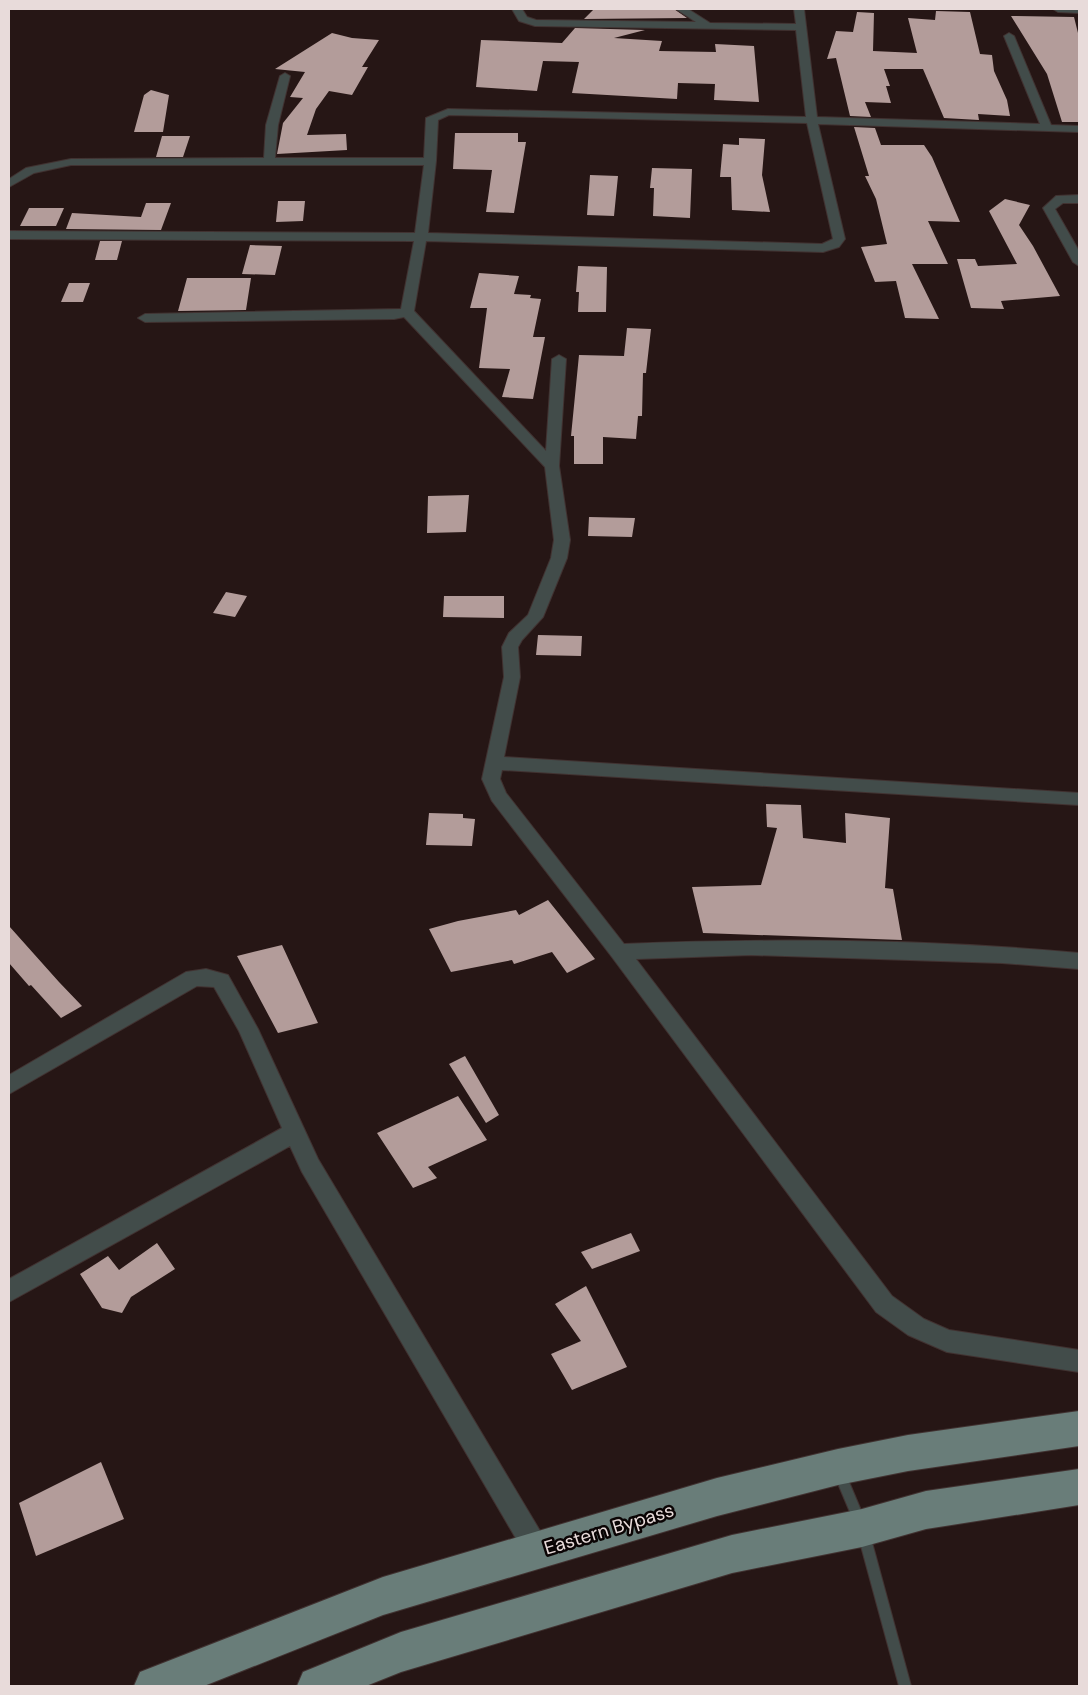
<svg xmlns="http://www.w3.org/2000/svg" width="1088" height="1695" viewBox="0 0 1088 1695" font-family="'DM Sans',sans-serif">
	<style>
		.building { fill: #b39c9a }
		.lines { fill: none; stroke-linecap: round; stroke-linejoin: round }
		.lane-casing { stroke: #413231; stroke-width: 2 }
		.street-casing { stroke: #413231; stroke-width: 2 }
		.primary-casing { stroke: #413231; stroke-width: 2 }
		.lane { fill: #424c4a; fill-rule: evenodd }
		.street { fill: #424c4a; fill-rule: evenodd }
		.primary { fill: #697d79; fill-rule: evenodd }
		.labels { text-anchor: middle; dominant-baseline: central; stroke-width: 5; stroke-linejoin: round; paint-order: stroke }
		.near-street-label { font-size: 19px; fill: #e8dbda; stroke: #0a0404 }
	</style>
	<rect width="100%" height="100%" fill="#261615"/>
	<!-- building -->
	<path class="building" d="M 594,9 L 674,9 L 687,18 L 584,19 Z
		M 936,11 L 970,12 L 980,54 L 992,55 L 994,71 L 1007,100 L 1010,116 L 978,114 L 979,120 L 944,118 L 923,69 L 884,69 L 890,86 L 886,86 L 891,103 L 865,102 L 871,117 L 850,116 L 836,58 L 827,59 L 836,31 L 853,32 L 857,12 L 874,13 L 873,51 L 917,53 L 908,18 L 935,20 Z
		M 1011,16 L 1074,17 L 1079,37 L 1079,122 L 1062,122 L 1047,74 Z
		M 575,28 L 645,30 L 614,38 L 662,41 L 659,51 L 716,52 L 715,44 L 754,46 L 759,102 L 714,100 L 715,84 L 678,83 L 677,99 L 572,93 L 579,62 L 543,61 L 537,91 L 476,87 L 481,40 L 562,43 Z
		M 332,33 L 352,38 L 379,40 L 362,67 L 368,67 L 352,95 L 329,91 L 316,109 L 307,135 L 346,134 L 347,150 L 277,154 L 283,123 L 303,98 L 290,97 L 305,72 L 275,69 Z
		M 151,90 L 169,95 L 163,132 L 134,132 L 144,95 Z
		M 854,127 L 875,128 L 881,145 L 924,145 L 932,157 L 960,222 L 928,221 L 948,264 L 912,264 L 939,319 L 905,318 L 896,281 L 875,282 L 861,247 L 887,244 L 876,199 L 865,176 L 869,176 Z
		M 455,133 L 518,133 L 518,142 L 526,142 L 514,213 L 486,212 L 492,170 L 453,169 Z
		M 162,136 L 190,136 L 183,157 L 156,157 Z
		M 739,138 L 765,139 L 762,175 L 770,212 L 732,210 L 731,177 L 720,177 L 723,144 L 739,145 Z
		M 652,168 L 692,169 L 690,218 L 653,216 L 654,188 L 650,188 Z
		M 590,175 L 618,176 L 614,216 L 587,215 Z
		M 1005,199 L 1030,205 L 1019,225 L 1033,246 L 1060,296 L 1001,301 L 1004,309 L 971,308 L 957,259 L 975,259 L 978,266 L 1017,264 L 989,211 Z
		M 278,201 L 305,201 L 303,221 L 276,222 Z
		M 146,203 L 171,203 L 161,230 L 66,229 L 72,213 L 141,217 Z
		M 29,208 L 64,208 L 56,226 L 20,226 Z
		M 100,241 L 122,241 L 117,260 L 95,260 Z
		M 250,245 L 282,246 L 275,275 L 242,274 Z
		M 578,266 L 607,267 L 606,312 L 578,312 L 579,292 L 576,292 Z
		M 479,273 L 519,276 L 514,294 L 531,295 L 530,298 L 541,299 L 533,337 L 545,337 L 533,399 L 502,397 L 510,369 L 479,368 L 487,308 L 470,308 Z
		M 187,278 L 251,278 L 246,310 L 178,311 Z
		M 69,283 L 90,283 L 83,302 L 61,302 Z
		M 627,328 L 651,329 L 646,373 L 643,373 L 642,416 L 638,416 L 636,439 L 603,437 L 603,464 L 574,464 L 574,436 L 571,436 L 579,355 L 624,356 Z
		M 469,495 L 466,532 L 427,533 L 428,496 Z
		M 589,517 L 635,518 L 632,537 L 588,536 Z
		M 226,592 L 247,596 L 235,617 L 213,613 Z
		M 444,596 L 504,596 L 504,618 L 443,617 Z
		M 538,635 L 582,636 L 581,656 L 536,655 Z
		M 766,804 L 801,805 L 803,838 L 846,843 L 845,813 L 890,818 L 885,888 L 893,889 L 902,940 L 703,933 L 692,887 L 761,885 L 777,828 L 767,827 Z
		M 429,813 L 463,814 L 463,818 L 475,819 L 472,846 L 426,845 Z
		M 548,900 L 595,959 L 567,973 L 552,952 L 514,964 L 512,960 L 451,972 L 429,929 L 458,921 L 516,910 L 519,915 Z
		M 9,926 L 59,982 L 82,1006 L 61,1018 L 31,985 L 29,986 L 9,963 Z
		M 282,945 L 318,1023 L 278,1033 L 237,956 Z
		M 465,1056 L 499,1115 L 486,1123 L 449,1064 Z
		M 458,1096 L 487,1140 L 428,1167 L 437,1178 L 413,1188 L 377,1133 Z
		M 631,1233 L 640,1251 L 592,1269 L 581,1252 Z
		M 157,1243 L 175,1269 L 131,1297 L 122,1313 L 102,1308 L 80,1274 L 108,1256 L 119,1270 Z
		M 586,1286 L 627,1367 L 572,1390 L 551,1354 L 581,1341 L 555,1304 Z
		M 101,1462 L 124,1519 L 36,1556 L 19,1503 Z"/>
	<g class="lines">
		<defs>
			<path id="lane" d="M 840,1468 L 844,1470 L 865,1520 L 863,1524 L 859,1526 L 855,1524 L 834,1474 L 836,1470 Z
				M 864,1529 L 868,1531 L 870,1535 L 911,1686 L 899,1686 L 858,1535 L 860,1531 Z"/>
			<path id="street" d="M 512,9 L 522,9 L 527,17 L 536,20 L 696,22 L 676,9 L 688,9 L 710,23 L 796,24 L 794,9 L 804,9 L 817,117 L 1040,124 L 1004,36 L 1009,33 L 1014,36 L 1051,125 L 1079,126 L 1079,132 L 818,124 L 845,239 L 839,247 L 823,252 L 426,241 L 414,311 L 546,451 L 552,359 L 559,355 L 566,359 L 559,466 L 570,540 L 567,558 L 543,617 L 522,640 L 518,647 L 520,677 L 504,757 L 1079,793 L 1079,805 L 502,770 L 500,779 L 506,793 L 624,944 C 775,938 928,939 1079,953 L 1079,969 L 1002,963 L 751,955 L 636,959 L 892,1296 L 924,1319 L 949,1330 L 1079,1350 L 1079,1372 L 947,1352 L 908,1335 L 876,1312 L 612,957 L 492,801 L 482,779 L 504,677 L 502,647 L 509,633 L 528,615 L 551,558 L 554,540 L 545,467 L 404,317 L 394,319 L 145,322 L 138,318 L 145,314 L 401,309 L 414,241 L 9,239 L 9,231 L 415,233 L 424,165 L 71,165 L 34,173 L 9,187 L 9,179 L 26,168 L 71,159 L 264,158 L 266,125 L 280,76 L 285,73 L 290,76 L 278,125 L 275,158 L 424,158 L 426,118 L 448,109 L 806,117 L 796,30 L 535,26 L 519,21 ZM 449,115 L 807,123 L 833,239 L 822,244 L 428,233 L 436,161 L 438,120 Z
				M 1053,9 L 1079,9 L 1079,13 L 1058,12 Z
				M 1079,195 L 1079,203 L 1063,203 L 1055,209 L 1079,251 L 1079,266 L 1073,262 L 1043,208 L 1056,196 Z
				M 206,969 L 228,975 L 258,1029 L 318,1159 L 546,1541 L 550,1550 L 546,1559 L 537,1563 L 528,1559 L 302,1172 L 290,1146 L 9,1302 L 9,1279 L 282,1128 L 239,1031 L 214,987 L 197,986 L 9,1094 L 9,1075 L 186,972 Z"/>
			<path id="primary" d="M 1079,1411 L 1079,1446 L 908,1471 L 838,1485 L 717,1516 L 383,1615 L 204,1686 L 134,1686 L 140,1672 L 383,1577 L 717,1478 L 838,1449 L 908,1435 Z
				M 1079,1469 L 1079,1505 L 926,1529 L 862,1547 L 732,1573 L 401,1672 L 366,1686 L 297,1686 L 303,1672 L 401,1632 L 732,1535 L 862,1509 L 926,1491 Z"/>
		</defs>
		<!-- lane casing -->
		<use href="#lane" class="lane-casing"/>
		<!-- street casing -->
		<use href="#street" class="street-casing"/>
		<!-- primary casing -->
		<use href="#primary" class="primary-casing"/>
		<!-- lane -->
		<use href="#lane" class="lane"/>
		<!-- street -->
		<use href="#street" class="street"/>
		<!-- primary -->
		<use href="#primary" class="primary"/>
	</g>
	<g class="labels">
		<!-- near-street labels -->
		<g class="near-street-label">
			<text transform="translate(609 1529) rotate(-17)">Eastern Bypass</text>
		</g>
	</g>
	<!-- border -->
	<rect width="1088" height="1695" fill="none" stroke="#e8dbda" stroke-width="20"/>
</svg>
